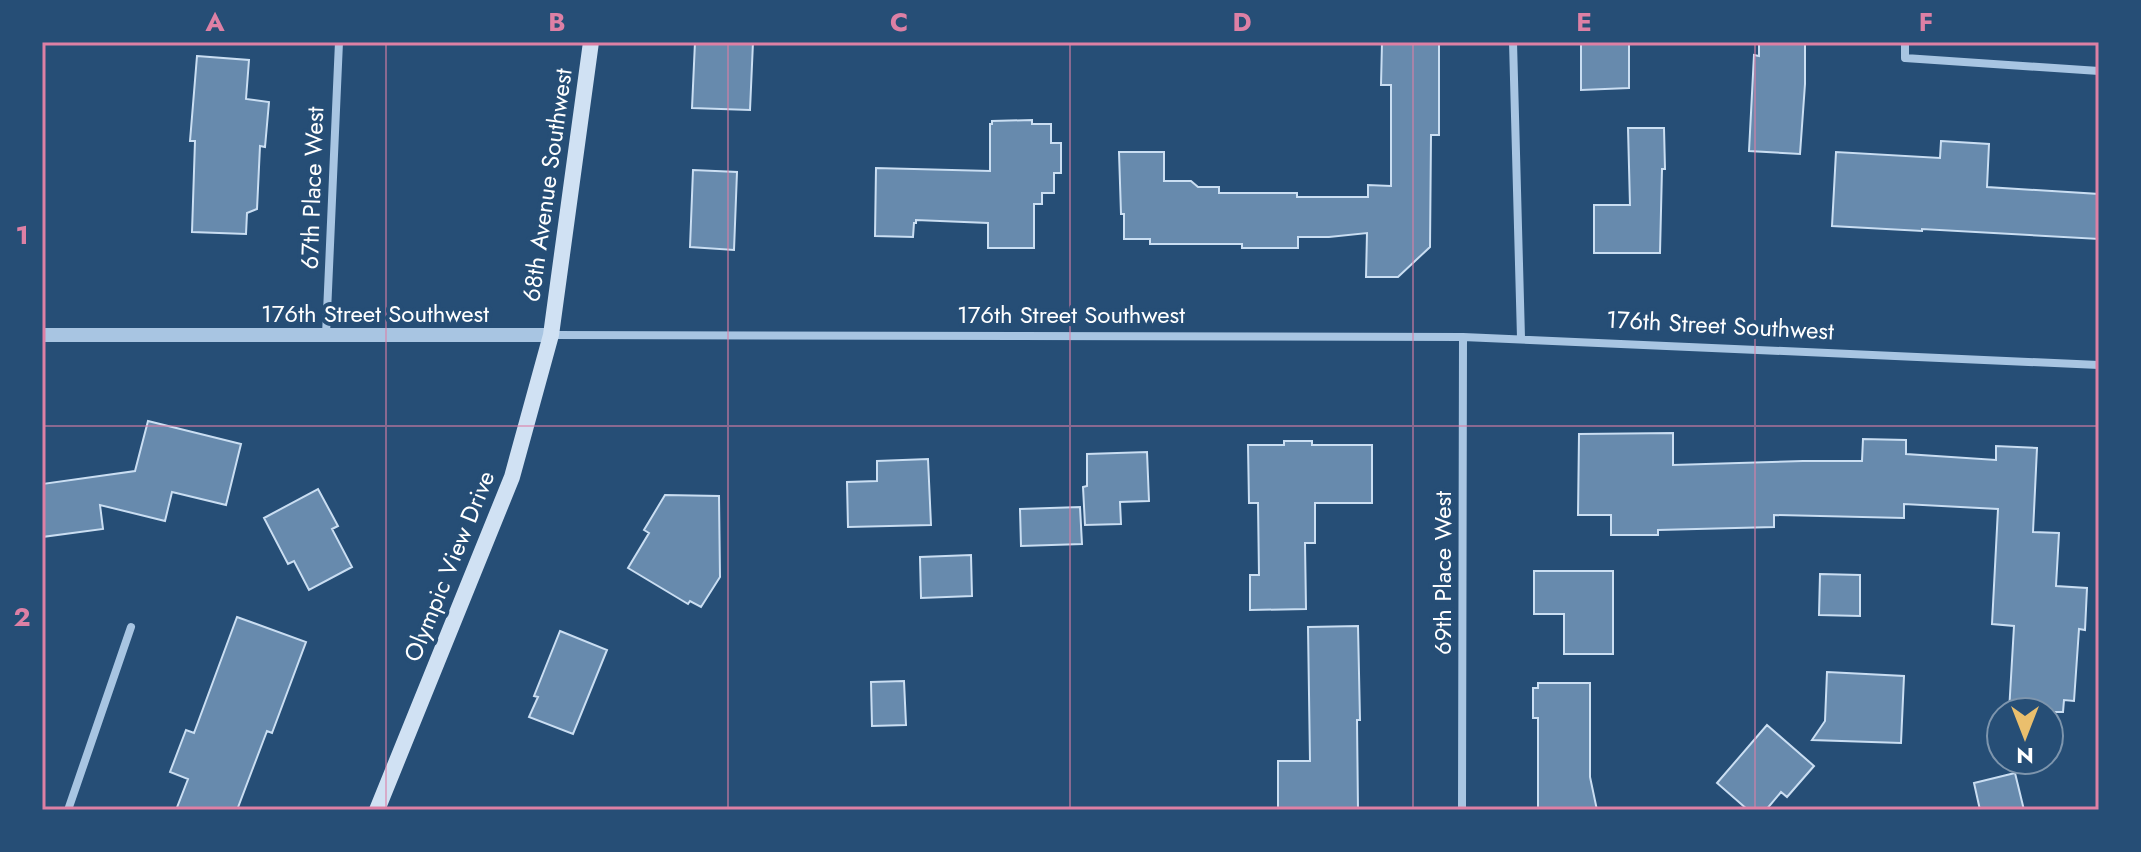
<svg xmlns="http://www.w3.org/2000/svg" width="2141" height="852" viewBox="0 0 2141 852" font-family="Jost,sans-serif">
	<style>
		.building { fill: #678aad; stroke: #cadef2; stroke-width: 2 }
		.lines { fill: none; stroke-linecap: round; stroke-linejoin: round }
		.minor { stroke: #a8c5e2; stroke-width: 8 }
		.tertiary { stroke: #a8c5e2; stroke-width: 14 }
		.secondary { stroke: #d0e1f3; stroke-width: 16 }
		.grid { fill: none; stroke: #dd80a5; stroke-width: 2; stroke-opacity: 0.55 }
		.labels { text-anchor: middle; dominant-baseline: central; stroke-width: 8; stroke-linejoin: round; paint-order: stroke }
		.street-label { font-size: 24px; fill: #fff; stroke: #264e76 }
		.neatline { fill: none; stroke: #dd80a5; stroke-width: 3 }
		.grid-label { font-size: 26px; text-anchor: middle; font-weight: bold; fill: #dd80a5 }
	</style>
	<rect width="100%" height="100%" fill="#264e76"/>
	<!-- building -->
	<path class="building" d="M 695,42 L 753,42 L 750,110 L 692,108 Z
		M 1382,42 L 1439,42 L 1439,135 L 1431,135 L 1430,247 L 1398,277 L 1366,277 L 1367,233 L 1329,237 L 1298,237 L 1298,248 L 1242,248 L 1242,244 L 1150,244 L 1150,239 L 1124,239 L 1124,214 L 1121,214 L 1119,152 L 1164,152 L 1164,181 L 1191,181 L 1198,187 L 1219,187 L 1219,193 L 1297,193 L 1297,197 L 1368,197 L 1368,185 L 1391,186 L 1391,85 L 1381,85 Z
		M 1581,42 L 1629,42 L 1629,88 L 1581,90 Z
		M 1759,42 L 1805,42 L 1805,84 L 1800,154 L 1749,151 L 1754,55 L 1759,56 Z
		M 197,56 L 249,60 L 246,99 L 269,102 L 265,147 L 260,146 L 257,209 L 247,213 L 246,234 L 192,232 L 195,141 L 190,141 Z
		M 1032,120 L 1032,124 L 1051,124 L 1051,143 L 1061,143 L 1061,173 L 1054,173 L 1054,193 L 1042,193 L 1042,204 L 1034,204 L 1034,248 L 988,248 L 988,223 L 916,220 L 916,223 L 914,223 L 913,237 L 875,236 L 876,168 L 990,171 L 990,124 L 992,124 L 992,121 Z
		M 1628,128 L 1664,128 L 1665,169 L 1662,169 L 1660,253 L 1594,253 L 1594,205 L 1630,205 Z
		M 1941,141 L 1989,144 L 1987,187 L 2099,194 L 2099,239 L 1922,229 L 1922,231 L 1832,226 L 1836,152 L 1940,158 Z
		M 693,170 L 737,172 L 734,250 L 690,247 Z
		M 148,421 L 241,444 L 226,505 L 172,492 L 165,521 L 100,505 L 103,529 L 42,537 L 42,484 L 135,471 Z
		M 1673,433 L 1673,465 L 1803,461 L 1862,461 L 1863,439 L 1906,440 L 1906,454 L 1996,460 L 1996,446 L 2037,448 L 2033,532 L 2059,533 L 2056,586 L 2087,588 L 2085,630 L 2079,629 L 2074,701 L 2064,700 L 2063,712 L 2009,712 L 2014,626 L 1992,624 L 1998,509 L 1904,504 L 1904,518 L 1774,515 L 1774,527 L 1658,530 L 1658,535 L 1611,535 L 1611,515 L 1578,515 L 1579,434 Z
		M 1284,441 L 1312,441 L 1312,445 L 1372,445 L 1372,503 L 1315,503 L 1315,543 L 1305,543 L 1306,609 L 1250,610 L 1250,575 L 1259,575 L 1258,503 L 1249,503 L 1248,445 L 1284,445 Z
		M 1147,452 L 1149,501 L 1120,502 L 1121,524 L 1085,525 L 1083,487 L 1087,486 L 1087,454 Z
		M 928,459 L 931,525 L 848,527 L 847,482 L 877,481 L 877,461 Z
		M 318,489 L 338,526 L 332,529 L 352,567 L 309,590 L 294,561 L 288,564 L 264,518 Z
		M 665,495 L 719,496 L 720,577 L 701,607 L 690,601 L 688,604 L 628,568 L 649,533 L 644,530 Z
		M 1080,507 L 1082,544 L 1021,546 L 1020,509 Z
		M 971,555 L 972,596 L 921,598 L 920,557 Z
		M 1534,571 L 1613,571 L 1613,654 L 1564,654 L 1564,614 L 1534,614 Z
		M 1820,574 L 1860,575 L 1860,616 L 1819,615 Z
		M 237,617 L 306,642 L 272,733 L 267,731 L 237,810 L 176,810 L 188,779 L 170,772 L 186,730 L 194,733 Z
		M 1358,626 L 1360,720 L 1357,720 L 1358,810 L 1278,810 L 1278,761 L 1310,761 L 1308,627 Z
		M 560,631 L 607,650 L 573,734 L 529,717 L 538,697 L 534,696 Z
		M 1827,672 L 1904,676 L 1901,743 L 1812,740 L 1825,721 Z
		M 904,681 L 906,725 L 872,726 L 871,682 Z
		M 1538,683 L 1590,683 L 1590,777 L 1597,810 L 1538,810 L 1538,718 L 1533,718 L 1533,688 L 1538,688 Z
		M 1767,725 L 1814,766 L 1787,797 L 1781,792 L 1766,810 L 1748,810 L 1717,783 Z
		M 2015,773 L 2024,810 L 1980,810 L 1974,783 Z"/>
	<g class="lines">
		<!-- minor -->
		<path class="minor" d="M 1513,42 L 1521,338
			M 1905,42 L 1905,58 L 2099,71
			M 326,335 L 339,42
			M 552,335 L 1463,337 L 2099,365
			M 68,810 L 131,627
			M 1462,810 L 1463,337"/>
		<!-- tertiary -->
		<path class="tertiary" d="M 42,335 L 551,335"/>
		<!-- secondary -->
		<path class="secondary" d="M 377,810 L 512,477 L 551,335 L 591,42"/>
	</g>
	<!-- grid -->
	<path class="grid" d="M 386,42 L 386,810M 728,42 L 728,810M 1070,42 L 1070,810M 1413,42 L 1413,810M 1755,42 L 1755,810M 42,426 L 2099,426"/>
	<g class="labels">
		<!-- street labels -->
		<g class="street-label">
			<text transform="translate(547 185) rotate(-82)">68th Avenue Southwest</text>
			<text transform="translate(312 188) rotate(-88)">67th Place West</text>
			<text x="375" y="313">176th Street Southwest</text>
			<text x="1071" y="314">176th Street Southwest</text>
			<text transform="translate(1720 325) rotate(3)">176th Street Southwest</text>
			<text transform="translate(449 566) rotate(-68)">Olympic View Drive</text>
			<text transform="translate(1442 573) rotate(-90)">69th Place West</text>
		</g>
	</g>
	<!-- border -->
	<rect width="2141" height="852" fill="none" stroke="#264e76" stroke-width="88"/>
	<!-- north arrow -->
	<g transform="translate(2025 736) rotate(180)"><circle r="38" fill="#264e76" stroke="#7d95ad" stroke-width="2"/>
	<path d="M0-6L14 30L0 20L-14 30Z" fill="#eabf6d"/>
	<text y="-12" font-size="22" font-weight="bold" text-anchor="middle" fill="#ffffff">N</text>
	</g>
	<rect x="44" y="44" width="2053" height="764" class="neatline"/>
	<g class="grid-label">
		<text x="215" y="31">A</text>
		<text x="557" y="31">B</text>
		<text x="899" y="31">C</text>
		<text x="1242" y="31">D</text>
		<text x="1584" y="31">E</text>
		<text x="1926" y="31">F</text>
		<text x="22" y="244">1</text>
		<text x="22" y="626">2</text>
	</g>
</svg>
